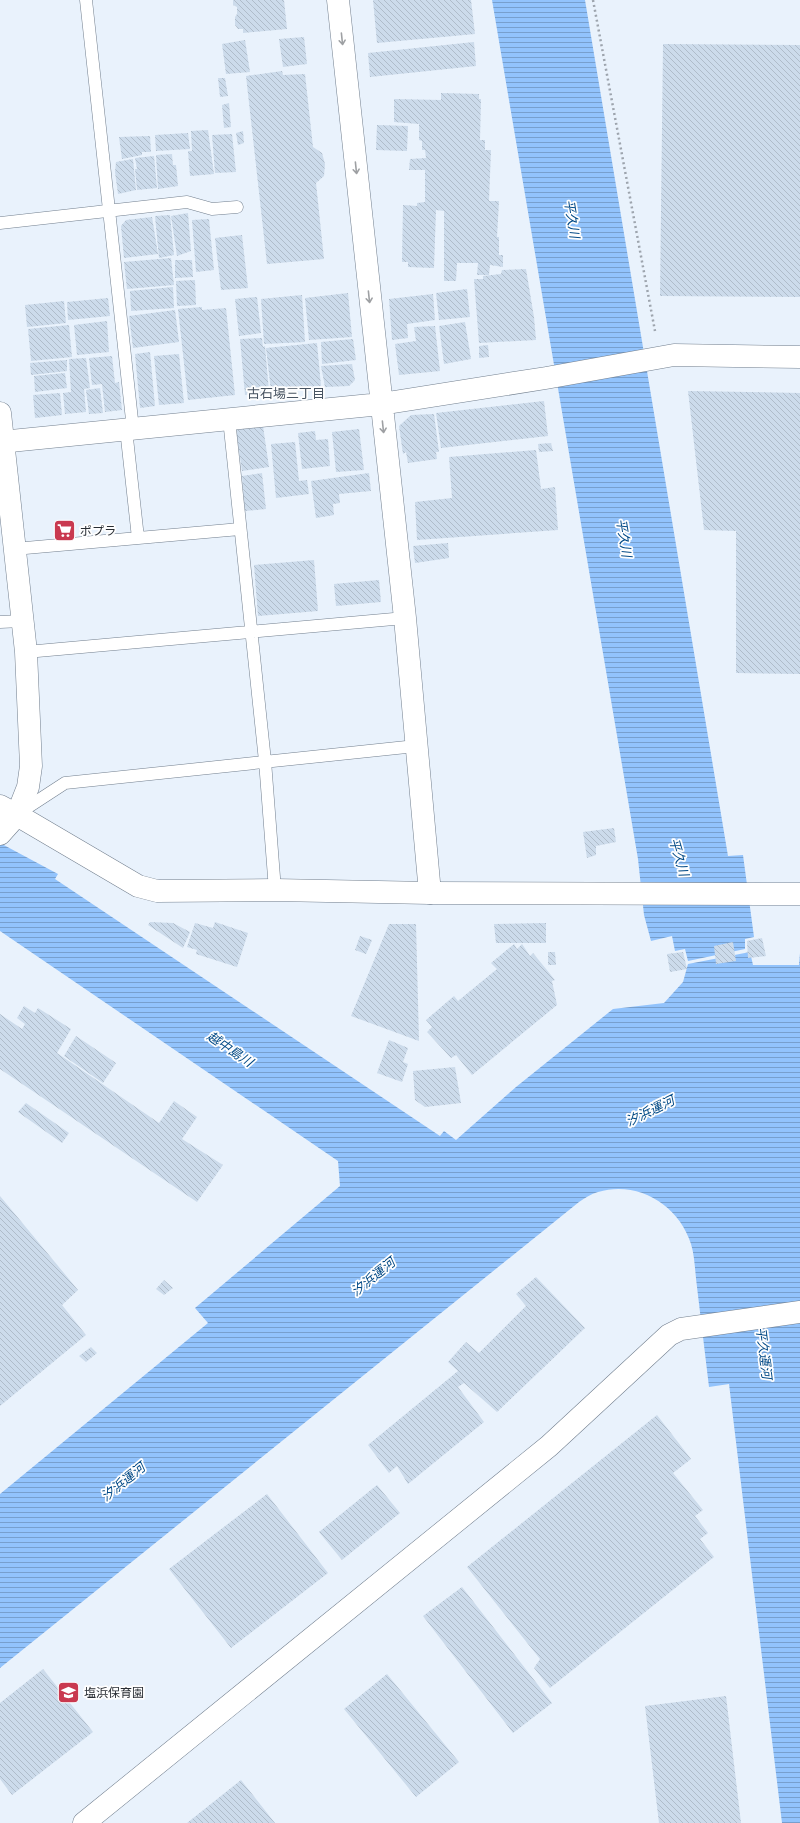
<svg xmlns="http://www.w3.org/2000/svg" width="800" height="1823" viewBox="0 0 800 1823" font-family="'Times New Roman','Noto Sans JP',serif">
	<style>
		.water { fill: url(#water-rules) }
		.building { fill: url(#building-back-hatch) }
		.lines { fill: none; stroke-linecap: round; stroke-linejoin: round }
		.lane-casing { stroke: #727f8e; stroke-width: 13 }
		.street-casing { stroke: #727f8e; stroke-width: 23 }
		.secondary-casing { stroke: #727f8e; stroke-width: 23 }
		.path { stroke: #9da4ad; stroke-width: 2.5; stroke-dasharray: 2 3; stroke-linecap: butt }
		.lane { stroke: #fff; stroke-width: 12 }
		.street { stroke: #fff; stroke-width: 22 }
		.secondary { stroke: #fff; stroke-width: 22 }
		.oneway { stroke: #9ea0a3 }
		.labels { text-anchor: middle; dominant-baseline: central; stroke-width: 3.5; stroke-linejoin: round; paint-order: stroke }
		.poi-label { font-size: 12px; fill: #282d33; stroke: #fefefe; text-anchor: start }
		.water-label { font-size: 13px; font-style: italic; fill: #004986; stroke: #fefefe }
		.neighbourhood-label { font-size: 13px; fill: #475361; stroke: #fefefe }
	</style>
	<defs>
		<pattern id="water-rules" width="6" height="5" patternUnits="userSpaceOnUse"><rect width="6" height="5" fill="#92c3fc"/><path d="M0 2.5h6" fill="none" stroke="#779fcd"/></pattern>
		<pattern id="building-back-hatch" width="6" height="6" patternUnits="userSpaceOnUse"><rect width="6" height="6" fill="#ccdbeb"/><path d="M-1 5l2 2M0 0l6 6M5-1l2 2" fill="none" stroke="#afbcca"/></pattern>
	</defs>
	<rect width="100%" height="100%" fill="#e9f2fc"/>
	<!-- water -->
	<path class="water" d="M 492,0 L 585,0 L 728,856 L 743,855 L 754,937 L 745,939 L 745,949 L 688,961 L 685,949 L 675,951 L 672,936 L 651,941 L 644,915 L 638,859 Z
		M 0,843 L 58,874 L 55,879 L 440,1136 L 444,1131 L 456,1140 L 516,1087 L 613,1009 L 664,1003 L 683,982 L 688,964 L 750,952 L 753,965 L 799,965 L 800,953 L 800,1823 L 782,1823 L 729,1384 L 709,1387 C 705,1354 701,1320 697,1287 C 695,1273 695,1257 691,1244 C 679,1205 638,1180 598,1192 C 591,1194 585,1198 579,1202 L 0,1668 L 0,1494 L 208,1323 L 195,1308 L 340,1186 L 338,1161 L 0,931 Z"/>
	<!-- building -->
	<path class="building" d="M 233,0 L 284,0 L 287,29 L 243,33 L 243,29 L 238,29 L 235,25 L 235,17 L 237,14 L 237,7 L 233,5 Z
		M 373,0 L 471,0 L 475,34 L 377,43 Z
		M 304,37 L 307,64 L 283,67 L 279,39 Z
		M 245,40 L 250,72 L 226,74 L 222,44 Z
		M 474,42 L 476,66 L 370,77 L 368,53 Z
		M 663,44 L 800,45 L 800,297 L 660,296 Z
		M 282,71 L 283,75 L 305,74 L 313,147 L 322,153 L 325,164 L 324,176 L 316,183 L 324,259 L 267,264 L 246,76 Z
		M 218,78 L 225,78 L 228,96 L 220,97 Z
		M 441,93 L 479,94 L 479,99 L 481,99 L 480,140 L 485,140 L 485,150 L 491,150 L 489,201 L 499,201 L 497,237 L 499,237 L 499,255 L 503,255 L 503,267 L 490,265 L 489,275 L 477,275 L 478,263 L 457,263 L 456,281 L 444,281 L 444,211 L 436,210 L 434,268 L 408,267 L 408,262 L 402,262 L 403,205 L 417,206 L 417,203 L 425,202 L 425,170 L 409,170 L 410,159 L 426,158 L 425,150 L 422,150 L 422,141 L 419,140 L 419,124 L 394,122 L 394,99 L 441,100 Z
		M 229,103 L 231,127 L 224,128 L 222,105 Z
		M 377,125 L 408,126 L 407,151 L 376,150 Z
		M 208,130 L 214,174 L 190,176 L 188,151 L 192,151 L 191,131 Z
		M 243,131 L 244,143 L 238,145 L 236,133 Z
		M 188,133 L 190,149 L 156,151 L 155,135 Z
		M 232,134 L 236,172 L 215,173 L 212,135 Z
		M 150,136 L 151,152 L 142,152 L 142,155 L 122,159 L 119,137 Z
		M 172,154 L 173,165 L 176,165 L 178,186 L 158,189 L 156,155 Z
		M 154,156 L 157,188 L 137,190 L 135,169 L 137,169 L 135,158 Z
		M 133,159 L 136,190 L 118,194 L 115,172 L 116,162 Z
		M 188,213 L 191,251 L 177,256 L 171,216 Z
		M 170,215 L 174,255 L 159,258 L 155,216 Z
		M 152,217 L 158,254 L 124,258 L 121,226 L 126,220 Z
		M 209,219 L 214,270 L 196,272 L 192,220 Z
		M 242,235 L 248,288 L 221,290 L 215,238 Z
		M 171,258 L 174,285 L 127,289 L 124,262 Z
		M 175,260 L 192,260 L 193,277 L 175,278 Z
		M 526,269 L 534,317 L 536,340 L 479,343 L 474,279 L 483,279 L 483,276 L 501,274 L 502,270 Z
		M 195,280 L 196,305 L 177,306 L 176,281 Z
		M 173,287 L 174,308 L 131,311 L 130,291 Z
		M 467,289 L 470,317 L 439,320 L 436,293 Z
		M 348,293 L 352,337 L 309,340 L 305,298 Z
		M 433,294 L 435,320 L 407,324 L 408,338 L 392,340 L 389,299 Z
		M 302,295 L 305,342 L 264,344 L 261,299 Z
		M 257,297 L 261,333 L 239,336 L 235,299 Z
		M 108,298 L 110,316 L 68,320 L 67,302 Z
		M 64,301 L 66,323 L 27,327 L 25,305 Z
		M 202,307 L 202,310 L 226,308 L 235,395 L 188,400 L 178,309 Z
		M 175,310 L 179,342 L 133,348 L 129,316 Z
		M 107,321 L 109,352 L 77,355 L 74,325 Z
		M 465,322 L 471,359 L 444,364 L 439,326 Z
		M 69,325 L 72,357 L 31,361 L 28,329 Z
		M 435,326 L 440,371 L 399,375 L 395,344 L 416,341 L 414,327 Z
		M 262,338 L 263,347 L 265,346 L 269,392 L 245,395 L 240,339 Z
		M 353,339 L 356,360 L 322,364 L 321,342 Z
		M 317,343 L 321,386 L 271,391 L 266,348 Z
		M 488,345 L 489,357 L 479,358 L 479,346 Z
		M 150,352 L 155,406 L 140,408 L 135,354 Z
		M 179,354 L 184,403 L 159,405 L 154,356 Z
		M 112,356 L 115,383 L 119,382 L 122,410 L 105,412 L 102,384 L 92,385 L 89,358 Z
		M 86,358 L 90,388 L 84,389 L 86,412 L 65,414 L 63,393 L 71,392 L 69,359 Z
		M 67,360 L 67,371 L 31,375 L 30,363 Z
		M 352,364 L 355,380 L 349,386 L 325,387 L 321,366 Z
		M 65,373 L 67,388 L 35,392 L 34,376 Z
		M 100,388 L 103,413 L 89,414 L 86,390 Z
		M 688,391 L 800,393 L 800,674 L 736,673 L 736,531 L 704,530 Z
		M 60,393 L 62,415 L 35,418 L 33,395 Z
		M 544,401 L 548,436 L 441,448 L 436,413 Z
		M 434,414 L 439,452 L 436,452 L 437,459 L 408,463 L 406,452 L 403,454 L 399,426 L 411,415 Z
		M 263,426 L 269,467 L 242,471 L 236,430 Z
		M 359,429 L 364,470 L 336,472 L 332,432 Z
		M 315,431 L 316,440 L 328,439 L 330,466 L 302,469 L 298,433 Z
		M 295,442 L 299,481 L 307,480 L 309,494 L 276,498 L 271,444 Z
		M 551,443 L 553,451 L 539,452 L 538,444 Z
		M 536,450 L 541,489 L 555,487 L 558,530 L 417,540 L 415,502 L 452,498 L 449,457 Z
		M 262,473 L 266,509 L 245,511 L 242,476 Z
		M 369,473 L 371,491 L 339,494 L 338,487 L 340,503 L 333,504 L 334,515 L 316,518 L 311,481 Z
		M 448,543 L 449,558 L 415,563 L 413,546 Z
		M 314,560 L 318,611 L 258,616 L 254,565 Z
		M 379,580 L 381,602 L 336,606 L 334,584 Z
		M 614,828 L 616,842 L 596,846 L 596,855 L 587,858 L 583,832 Z
		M 150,922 L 173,923 L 190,932 L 183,948 L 148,925 Z
		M 215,922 L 248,933 L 237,967 L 196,954 L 197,950 L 187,947 L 195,923 L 213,928 Z
		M 546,923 L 546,943 L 496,943 L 494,924 Z
		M 389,924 L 416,924 L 419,1041 L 351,1016 Z
		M 360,936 L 372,940 L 366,954 L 355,950 Z
		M 762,938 L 766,956 L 748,958 L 747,941 Z
		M 733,942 L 736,961 L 716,964 L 714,946 Z
		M 514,944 L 517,949 L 522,944 L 530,956 L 533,953 L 555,980 L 552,981 L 557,1005 L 472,1075 L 456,1055 L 451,1058 L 427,1032 L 432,1027 L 426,1020 L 454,996 L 458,1001 L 497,969 L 491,963 Z
		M 548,952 L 555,952 L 556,965 L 548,965 Z
		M 683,952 L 687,969 L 670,972 L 667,954 Z
		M 24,1006 L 35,1013 L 38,1008 L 71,1029 L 57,1053 L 159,1123 L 174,1101 L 197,1117 L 182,1139 L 223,1165 L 197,1202 L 0,1069 L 0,1014 L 22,1029 L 25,1024 L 17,1018 Z
		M 76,1036 L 116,1063 L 103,1083 L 64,1056 Z
		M 389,1040 L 408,1048 L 403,1062 L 408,1064 L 402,1082 L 377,1073 Z
		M 455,1067 L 461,1103 L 425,1107 L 415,1100 L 413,1071 Z
		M 26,1103 L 69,1133 L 62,1143 L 18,1112 Z
		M 0,1196 L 78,1290 L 62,1305 L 86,1335 L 0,1406 Z
		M 536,1277 L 585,1328 L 497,1412 L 464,1383 L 458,1387 L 484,1422 L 408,1484 L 397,1466 L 389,1473 L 368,1445 L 458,1371 L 448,1362 L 466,1342 L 479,1353 L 526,1306 L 516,1294 Z
		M 164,1280 L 173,1288 L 164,1295 L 156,1289 Z
		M 91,1347 L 97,1353 L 86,1362 L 79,1356 Z
		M 657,1415 L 691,1459 L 673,1473 L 703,1510 L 695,1516 L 708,1533 L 700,1539 L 714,1557 L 550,1688 L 534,1668 L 540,1659 L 467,1567 Z
		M 377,1485 L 400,1513 L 342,1560 L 319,1532 Z
		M 267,1494 L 328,1573 L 231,1648 L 169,1569 Z
		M 462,1587 L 552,1703 L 513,1733 L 423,1616 Z
		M 43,1669 L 93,1732 L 12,1795 L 0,1779 L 0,1703 Z
		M 387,1674 L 459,1762 L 416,1797 L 344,1709 Z
		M 726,1696 L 741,1823 L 659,1823 L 645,1706 Z
		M 241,1780 L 275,1823 L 187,1823 Z"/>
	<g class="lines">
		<defs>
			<path id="lane" d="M 86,0 L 133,429
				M 0,223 L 187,202 L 212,209 L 237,207
				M 229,419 L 265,761 L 275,890
				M 126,429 L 138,538
				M 14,549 L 240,529
				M 0,622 L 22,621
				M 26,652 L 405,618
				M 19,813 L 65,783 L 416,746"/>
			<path id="street" d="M 338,0 L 405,618 L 430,893
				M 0,442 L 381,404 L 546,378 L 674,355 L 800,357
				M 0,806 L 17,815"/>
			<path id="secondary" d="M 0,413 L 26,652 L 31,766 L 28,787 L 17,815 L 0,834
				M 17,815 L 138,886 L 157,891 L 275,890 L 430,893 L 800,894
				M 84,1823 L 549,1446 L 669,1335 L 681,1329 L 800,1312"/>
		</defs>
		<!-- lane casing -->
		<use href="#lane" class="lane-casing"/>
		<!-- street casing -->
		<use href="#street" class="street-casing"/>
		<!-- secondary casing -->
		<use href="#secondary" class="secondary-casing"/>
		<!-- path -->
		<path class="path" d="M 593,0 L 655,331"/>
		<!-- lane -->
		<use href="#lane" class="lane"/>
		<!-- street -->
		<use href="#street" class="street"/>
		<!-- secondary -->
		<use href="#secondary" class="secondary"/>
	</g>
	<!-- one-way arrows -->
	<defs><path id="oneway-shaft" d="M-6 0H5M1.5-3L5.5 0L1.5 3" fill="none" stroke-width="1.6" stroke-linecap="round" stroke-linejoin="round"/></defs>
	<g class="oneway">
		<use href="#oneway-shaft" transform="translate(342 39) rotate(84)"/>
		<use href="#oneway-shaft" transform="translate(356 168) rotate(84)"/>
		<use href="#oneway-shaft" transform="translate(369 297) rotate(84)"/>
		<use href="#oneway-shaft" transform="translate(383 427) rotate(84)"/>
	</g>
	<!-- icons -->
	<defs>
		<symbol id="supermarket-square" viewBox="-11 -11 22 22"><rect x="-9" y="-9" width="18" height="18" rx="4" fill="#c9394f" stroke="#fefefe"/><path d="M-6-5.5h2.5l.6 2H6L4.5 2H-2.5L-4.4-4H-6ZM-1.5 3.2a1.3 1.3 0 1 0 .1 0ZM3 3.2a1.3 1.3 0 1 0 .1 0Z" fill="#fff"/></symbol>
		<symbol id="school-square" viewBox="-11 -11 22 22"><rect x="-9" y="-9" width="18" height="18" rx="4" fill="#c9394f" stroke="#fefefe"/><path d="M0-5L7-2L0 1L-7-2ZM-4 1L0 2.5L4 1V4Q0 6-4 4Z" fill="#fff"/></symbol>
	</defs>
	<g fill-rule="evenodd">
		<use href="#supermarket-square" x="52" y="518" width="25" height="25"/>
		<use href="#school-square" x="56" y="1680" width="25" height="25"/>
	</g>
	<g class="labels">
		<!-- poi labels -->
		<g class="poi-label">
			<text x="80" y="531">ポプラ</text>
			<text x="84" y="1693">塩浜保育園</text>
		</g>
		<!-- water labels -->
		<g class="water-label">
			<text transform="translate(572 219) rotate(81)">平久川</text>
			<text transform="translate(624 538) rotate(81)">平久川</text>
			<text transform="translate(679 857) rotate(74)">平久川</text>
			<text transform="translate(230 1049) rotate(34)">越中島川</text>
			<text transform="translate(650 1111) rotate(-26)">汐浜運河</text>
			<text transform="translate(373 1277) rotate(-39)">汐浜運河</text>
			<text transform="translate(764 1353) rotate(83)">平久運河</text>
			<text transform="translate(123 1482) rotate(-39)">汐浜運河</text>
		</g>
		<!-- neighbourhood labels -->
		<g class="neighbourhood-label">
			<text x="286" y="393">古石場三丁目</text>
		</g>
	</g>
</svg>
